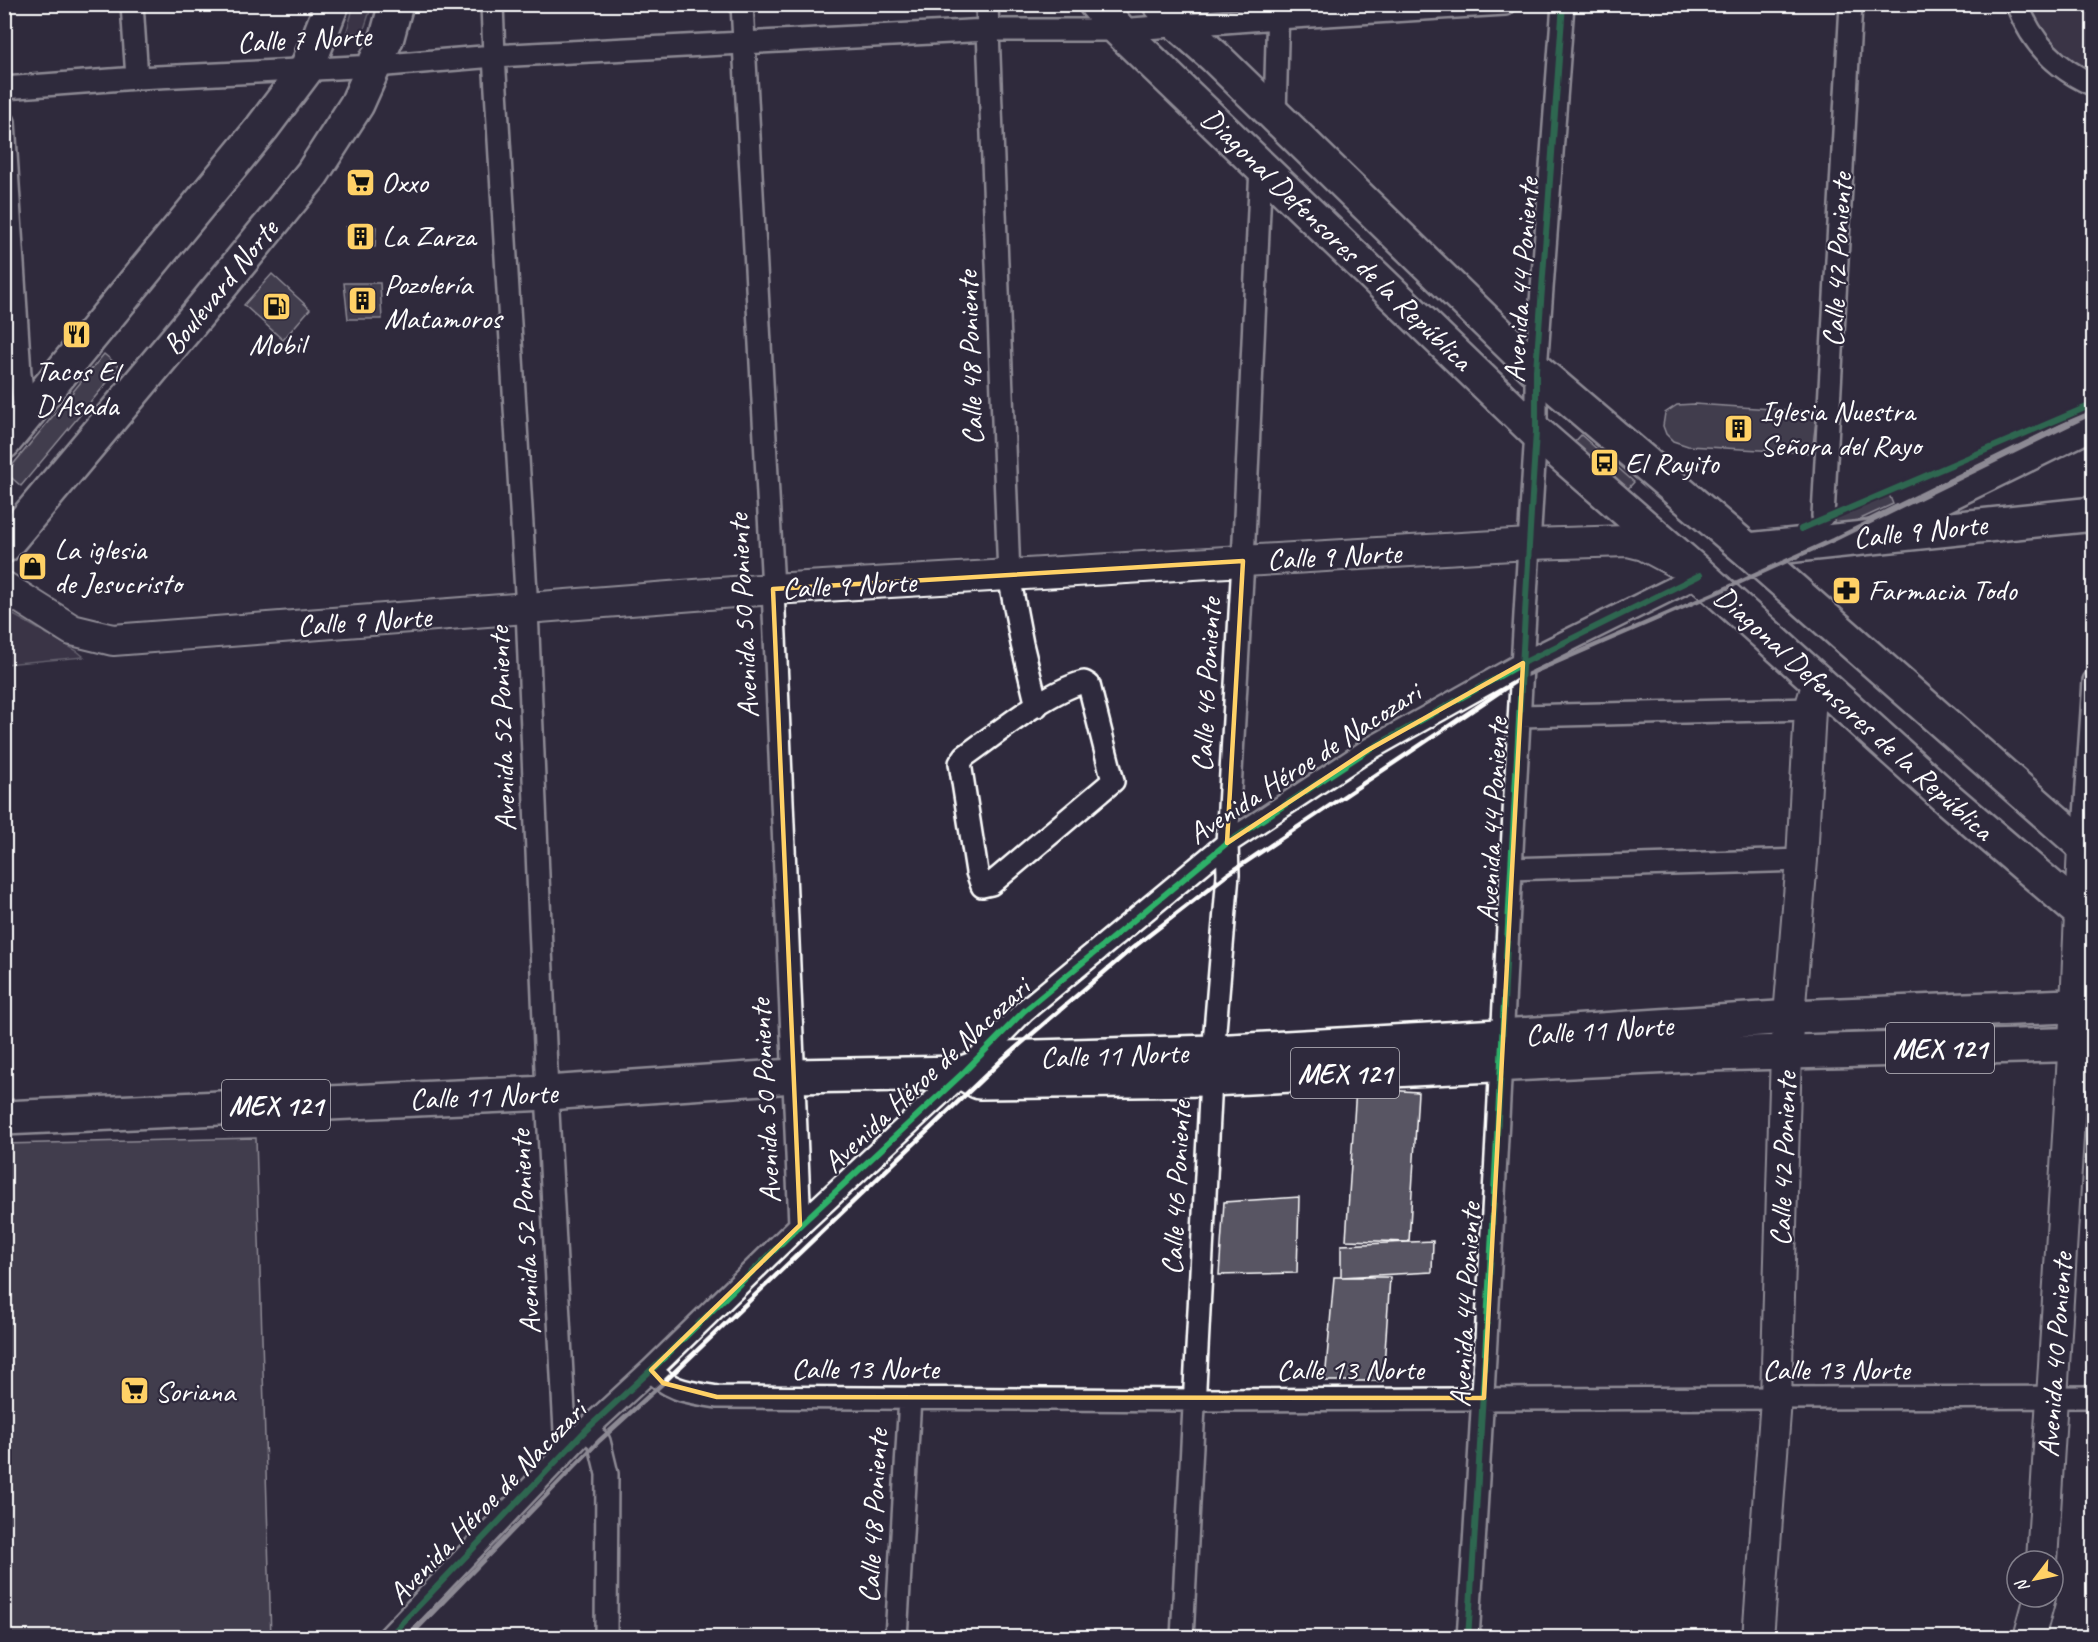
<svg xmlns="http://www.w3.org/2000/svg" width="2098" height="1642" viewBox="0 0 2098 1642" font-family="Caveat,sans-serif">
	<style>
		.green { fill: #464152; stroke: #a2a0a8; stroke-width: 1.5 }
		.building { fill: #595564; stroke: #fff; stroke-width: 1.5 }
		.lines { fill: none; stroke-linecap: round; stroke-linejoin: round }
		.minor-casing { stroke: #fff; stroke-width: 26 }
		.tertiary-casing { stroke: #fff; stroke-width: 32 }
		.secondary-casing { stroke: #fff; stroke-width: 34 }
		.primary-casing { stroke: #fff; stroke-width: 38 }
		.minor { stroke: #2f2a3d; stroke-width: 21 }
		.tertiary { stroke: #2f2a3d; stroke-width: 27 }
		.secondary { stroke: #2f2a3d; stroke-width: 30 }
		.primary { stroke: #2f2a3d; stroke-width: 33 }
		.rail { stroke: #fff; stroke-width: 4.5 }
		.cycleway-casing { stroke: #2f2a3d; stroke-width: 10 }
		.cycleway { stroke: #2db169; stroke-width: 6 }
		.marked { fill: none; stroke: #ffd166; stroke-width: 4.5; stroke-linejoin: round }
		.labels { text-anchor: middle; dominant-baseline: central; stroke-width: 4.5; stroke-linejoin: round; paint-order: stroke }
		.shield { fill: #2f2a3d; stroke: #c1bfc5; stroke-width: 1.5 }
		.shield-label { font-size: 28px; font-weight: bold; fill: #fff }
		.street-label { font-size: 30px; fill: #fff; stroke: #2f2a3d }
		.poi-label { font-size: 30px; fill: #fff; stroke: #2f2a3d; text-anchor: start }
	</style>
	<rect width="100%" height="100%" fill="#2f2a3d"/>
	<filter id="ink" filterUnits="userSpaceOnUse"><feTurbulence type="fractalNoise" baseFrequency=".0167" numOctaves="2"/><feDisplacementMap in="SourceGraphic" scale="12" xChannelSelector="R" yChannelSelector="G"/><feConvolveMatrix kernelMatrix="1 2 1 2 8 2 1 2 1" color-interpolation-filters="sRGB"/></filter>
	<g filter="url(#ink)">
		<!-- green -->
		<path class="green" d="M 354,5 L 372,5 L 363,32 L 346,34 Z
			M 2019,5 L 2093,5 L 2093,85 L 2075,77 Z
			M 5,610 L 77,651 L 84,657 L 5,664 Z"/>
		<!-- building -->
		<path class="building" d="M 346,227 L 376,227 L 375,247 L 346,244 Z
			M 272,274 L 310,309 L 283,340 L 244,305 Z
			M 344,283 L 380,283 L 382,319 L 348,319 Z
			M 104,354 L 120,367 L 21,486 L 6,473 Z
			M 1694,404 L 1817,412 L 1812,453 L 1688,446 L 1673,441 L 1666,434 L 1663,426 L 1665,413 L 1677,405 Z
			M 1581,435 L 1634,482 L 1626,491 L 1573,444 Z
			M 1888,492 L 1893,504 L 1815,540 L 1810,528 Z
			M 1356,1088 L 1418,1092 L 1409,1242 L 1346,1240 Z
			M 256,1138 L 271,1638 L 4,1638 L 4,1144 Z
			M 1299,1197 L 1297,1273 L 1219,1275 L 1224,1202 Z
			M 1433,1241 L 1432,1272 L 1341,1277 L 1341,1245 Z
			M 1334,1277 L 1390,1277 L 1383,1381 L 1325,1381 Z"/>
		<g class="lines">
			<defs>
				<path id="minor" d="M 132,4 L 137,78
					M 492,4 L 494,56 L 527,609 L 547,1093 L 566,1450
					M 742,4 L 773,589 L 800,1225
					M 987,4 L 1009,576 L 1022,644 L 1037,706
					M 2017,4 C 2031,42 2056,69 2094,85
					M 4,88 L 137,78 L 375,66 L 494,56 L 988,30 L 1119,30 L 1277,18 L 1505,4
					M 1275,115 L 1278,5
					M 4,122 L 20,374 L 26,418
					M 1823,516 L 1851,4
					M 1084,682 L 1089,685 L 1113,781 L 991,884 L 982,886 L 977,872 L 960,763 L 965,756 C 998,733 1046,692 1084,682 Z
					M 1520,716 L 1810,709
					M 2083,846 L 2094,681
					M 1512,869 L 1802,860
					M 651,1370 C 671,1392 690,1392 717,1397 L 1196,1400 L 2094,1397
					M 586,1430 L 599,1441 L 607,1474 L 606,1638
					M 388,1638 L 586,1430 L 651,1370 L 800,1225 L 963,1073 L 1024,1011 L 1227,843 L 1368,750 L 1523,663 L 1700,575
					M 896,1638 L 910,1398
					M 1182,1638 L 1211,1079 L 1228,874 L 1227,843 L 1243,561 L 1261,166
					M 1468,1638 C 1495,1236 1510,834 1536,432 L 1536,370 L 1563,4"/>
				<path id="tertiary" d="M 1874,533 L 2094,425"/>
				<path id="secondary" d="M 4,587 L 72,630 L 113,640 L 773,589 L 1529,544 L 1628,541 L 1644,545 L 1676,562
					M 2042,1561 L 2076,1006 L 2083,846
					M 1758,1638 L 1776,1400 L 1786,1052 L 1802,860 L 1810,709 L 1818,682
					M 2029,1638 L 2040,1597"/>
				<g id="primary">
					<path d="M 1096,4 L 1119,30 L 1536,432 L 1700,575 L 1948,799 L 2094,924"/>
					<path d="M 1160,4 L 1179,25 L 1214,56 L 1536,370 L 1751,553 L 2094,855"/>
					<path d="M 4,442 L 262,128 L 307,68 L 332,4"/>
					<path d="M 4,546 L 198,314 L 312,174 L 357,104 L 387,37 L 396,4"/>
					<path d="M 1748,550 L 2094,514"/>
					<path d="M 963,1073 L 979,1082 L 1211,1079 L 1711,1054 L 2094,1044"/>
					<path id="s1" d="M 4,1118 L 547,1093 L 793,1076 L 963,1073 L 1004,1058 L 1213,1052 L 1571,1032 L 1790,1017 L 2094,1005"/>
				</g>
			</defs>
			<!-- minor casing -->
			<use href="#minor" class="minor-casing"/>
			<!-- tertiary casing -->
			<use href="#tertiary" class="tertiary-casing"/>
			<!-- secondary casing -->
			<use href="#secondary" class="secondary-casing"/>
			<!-- primary casing -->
			<use href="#primary" class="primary-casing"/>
			<!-- minor -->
			<use href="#minor" class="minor"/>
			<!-- tertiary -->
			<use href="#tertiary" class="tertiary"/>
			<!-- secondary -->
			<use href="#secondary" class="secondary"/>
			<!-- primary -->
			<use href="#primary" class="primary"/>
			<!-- rail -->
			<path class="rail" d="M 408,1638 L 599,1441 L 663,1383 L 1004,1058 L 1130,950 L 1228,874 L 1522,677 L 1718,592 L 1833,540 L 2094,412"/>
			<defs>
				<path id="cycleway" d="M 1801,529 L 2094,404
					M 388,1638 L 586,1430 L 651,1370 L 800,1225 L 963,1073 L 1024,1011 L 1227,843 L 1368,750 L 1523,663 L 1700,575
					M 1468,1638 C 1495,1236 1510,834 1536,432 L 1536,370 L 1563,4"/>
			</defs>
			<!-- cycleway casing -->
			<use href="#cycleway" class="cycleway-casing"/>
			<!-- cycleway -->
			<use href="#cycleway" class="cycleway"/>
		</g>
	</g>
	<!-- marked area -->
	<path d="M0 0H2098V1642H0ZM 1243,561 L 1227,843 L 1368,750 L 1523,663 L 1484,1398 L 717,1397 L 663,1383 L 651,1370 L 800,1225 L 773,589 Z" fill="#2f2a3d" fill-opacity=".55" fill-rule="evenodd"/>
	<path class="marked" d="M 1243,561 L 1227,843 L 1368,750 L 1523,663 L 1484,1398 L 717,1397 L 663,1383 L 651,1370 L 800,1225 L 773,589 Z"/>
	<!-- icons -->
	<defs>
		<symbol id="supermarket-square" viewBox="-11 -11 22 22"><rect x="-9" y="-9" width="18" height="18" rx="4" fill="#ffd166" stroke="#2f2a3d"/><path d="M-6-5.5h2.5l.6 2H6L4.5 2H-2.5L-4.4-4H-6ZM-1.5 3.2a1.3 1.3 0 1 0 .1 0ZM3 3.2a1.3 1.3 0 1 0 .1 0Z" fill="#111"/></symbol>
		<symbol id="building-square" viewBox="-11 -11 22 22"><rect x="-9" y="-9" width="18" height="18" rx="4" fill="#ffd166" stroke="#2f2a3d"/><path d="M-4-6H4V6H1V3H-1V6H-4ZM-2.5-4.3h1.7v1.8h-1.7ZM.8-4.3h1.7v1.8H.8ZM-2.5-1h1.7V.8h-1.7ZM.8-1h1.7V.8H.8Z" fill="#111"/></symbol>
		<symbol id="fuel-square" viewBox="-11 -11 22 22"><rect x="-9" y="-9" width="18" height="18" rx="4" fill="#ffd166" stroke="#2f2a3d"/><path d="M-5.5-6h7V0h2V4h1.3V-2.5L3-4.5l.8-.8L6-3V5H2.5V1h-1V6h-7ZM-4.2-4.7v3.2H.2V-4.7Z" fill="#111"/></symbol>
		<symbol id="restaurant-square" viewBox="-11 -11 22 22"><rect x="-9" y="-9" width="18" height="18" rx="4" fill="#ffd166" stroke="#2f2a3d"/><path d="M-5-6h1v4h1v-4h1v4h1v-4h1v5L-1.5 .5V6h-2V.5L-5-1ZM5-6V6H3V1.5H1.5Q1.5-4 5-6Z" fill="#111"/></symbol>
		<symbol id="bus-square" viewBox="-11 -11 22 22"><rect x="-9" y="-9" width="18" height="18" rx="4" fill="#ffd166" stroke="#2f2a3d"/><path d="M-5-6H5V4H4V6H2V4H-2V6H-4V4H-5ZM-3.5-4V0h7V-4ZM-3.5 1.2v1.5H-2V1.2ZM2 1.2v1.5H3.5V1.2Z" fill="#111"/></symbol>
		<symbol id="shop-square" viewBox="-11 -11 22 22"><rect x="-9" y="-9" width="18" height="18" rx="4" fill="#ffd166" stroke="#2f2a3d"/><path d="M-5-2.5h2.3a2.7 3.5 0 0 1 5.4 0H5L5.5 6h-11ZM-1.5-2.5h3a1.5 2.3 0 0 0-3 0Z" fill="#111"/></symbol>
		<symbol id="pharmacy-square" viewBox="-11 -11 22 22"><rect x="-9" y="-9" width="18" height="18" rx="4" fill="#ffd166" stroke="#2f2a3d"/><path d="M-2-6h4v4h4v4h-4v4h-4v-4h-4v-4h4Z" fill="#111"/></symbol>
	</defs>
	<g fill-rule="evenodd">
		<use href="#supermarket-square" x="344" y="166" width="33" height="33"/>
		<use href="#building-square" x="344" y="220" width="33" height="33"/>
		<use href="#building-square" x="346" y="284" width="33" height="33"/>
		<use href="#fuel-square" x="260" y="290" width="33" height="33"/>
		<use href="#restaurant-square" x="60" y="318" width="33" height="33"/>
		<use href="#building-square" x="1722" y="412" width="33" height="33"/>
		<use href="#bus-square" x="1588" y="446" width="33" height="33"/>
		<use href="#shop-square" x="16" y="550" width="33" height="33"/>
		<use href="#pharmacy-square" x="1830" y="574" width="33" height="33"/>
		<use href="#supermarket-square" x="118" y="1374" width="33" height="33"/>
	</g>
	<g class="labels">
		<!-- shield labels -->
		<g class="shield">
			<rect x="1886" y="1023" width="108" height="50" rx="4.5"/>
			<rect x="1291" y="1048" width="108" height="50" rx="4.5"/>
			<rect x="222" y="1080" width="108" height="50" rx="4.5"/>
		</g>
		<g class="shield-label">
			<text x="1940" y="1048">MEX 121</text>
			<text x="1345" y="1073">MEX 121</text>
			<text x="276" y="1105">MEX 121</text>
		</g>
		<!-- street labels -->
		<g class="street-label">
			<text transform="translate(304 39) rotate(-3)">Calle 7 Norte</text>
			<text transform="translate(1337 239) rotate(44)">Diagonal Defensores de la República</text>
			<text transform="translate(1837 260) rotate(-87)">Calle 42 Poniente</text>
			<text transform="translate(1521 280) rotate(-86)">Avenida 44 Poniente</text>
			<text transform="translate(220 287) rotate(-51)">Boulevard Norte</text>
			<text transform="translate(970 358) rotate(-92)">Calle 48 Poniente</text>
			<text transform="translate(1920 531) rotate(-6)">Calle 9 Norte</text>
			<text transform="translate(1334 556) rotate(-3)">Calle 9 Norte</text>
			<text transform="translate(849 585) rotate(-3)">Calle 9 Norte</text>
			<text transform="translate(743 616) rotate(-93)">Avenida 50 Poniente</text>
			<text transform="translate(364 621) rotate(-4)">Calle 9 Norte</text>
			<text transform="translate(1206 685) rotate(-87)">Calle 46 Poniente</text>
			<text transform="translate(1854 713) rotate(42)">Diagonal Defensores de la República</text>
			<text transform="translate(502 729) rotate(-92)">Avenida 52 Poniente</text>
			<text transform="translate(1304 763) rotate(-33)">Avenida Héroe de Nacozari</text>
			<text transform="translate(1492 820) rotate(-87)">Avenida 44 Poniente</text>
			<text transform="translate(1599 1030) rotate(-4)">Calle 11 Norte</text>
			<text transform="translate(1114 1055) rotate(-2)">Calle 11 Norte</text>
			<text transform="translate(926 1075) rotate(-43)">Avenida Héroe de Nacozari</text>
			<text stroke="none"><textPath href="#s1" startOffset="480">Calle 11 Norte</textPath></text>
			<text transform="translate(765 1101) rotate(-93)">Avenida 50 Poniente</text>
			<text transform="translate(1783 1159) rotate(-88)">Calle 42 Poniente</text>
			<text transform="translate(1176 1188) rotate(-87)">Calle 46 Poniente</text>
			<text transform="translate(525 1232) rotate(-93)">Avenida 52 Poniente</text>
			<text transform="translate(1465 1305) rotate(-87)">Avenida 44 Poniente</text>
			<text transform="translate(2055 1355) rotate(-86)">Avenida 40 Poniente</text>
			<text x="865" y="1368">Calle 13 Norte</text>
			<text x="1350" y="1369">Calle 13 Norte</text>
			<text x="1836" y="1369">Calle 13 Norte</text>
			<text transform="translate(487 1502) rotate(-46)">Avenida Héroe de Nacozari</text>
			<text transform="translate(873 1516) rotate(-87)">Calle 48 Poniente</text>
		</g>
		<!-- poi labels -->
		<g class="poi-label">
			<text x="381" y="182">Oxxo</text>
			<text x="382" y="236">La Zarza</text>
			<text x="384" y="284">Pozolería<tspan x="384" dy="34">Matamoros</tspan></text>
			<text x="277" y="344" text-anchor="middle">Mobil</text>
			<text x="77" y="371" text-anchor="middle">Tacos El<tspan x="77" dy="34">D'Asada</tspan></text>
			<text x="1760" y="411">Iglesia Nuestra<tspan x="1760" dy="34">Señora del Rayo</tspan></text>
			<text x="1625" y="463">El Rayito</text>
			<text x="54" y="549">La iglesia<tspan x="54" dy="34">de Jesucristo</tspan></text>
			<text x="1868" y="590">Farmacia Todo</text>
			<text x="155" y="1391">Soriana</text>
		</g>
	</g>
	<!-- margin -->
	<rect width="2098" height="1642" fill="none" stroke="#2f2a3d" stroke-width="24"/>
	<rect x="12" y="12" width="2074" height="1618" fill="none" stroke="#fff" stroke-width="2" filter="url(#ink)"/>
	<!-- north arrow -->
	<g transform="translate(2035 1579) rotate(238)"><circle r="28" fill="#2f2a3d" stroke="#827f8b" stroke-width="1.5"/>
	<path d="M0-4.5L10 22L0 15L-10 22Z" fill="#ffd166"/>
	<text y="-9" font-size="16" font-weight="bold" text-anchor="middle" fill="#ffffff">N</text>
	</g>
</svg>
